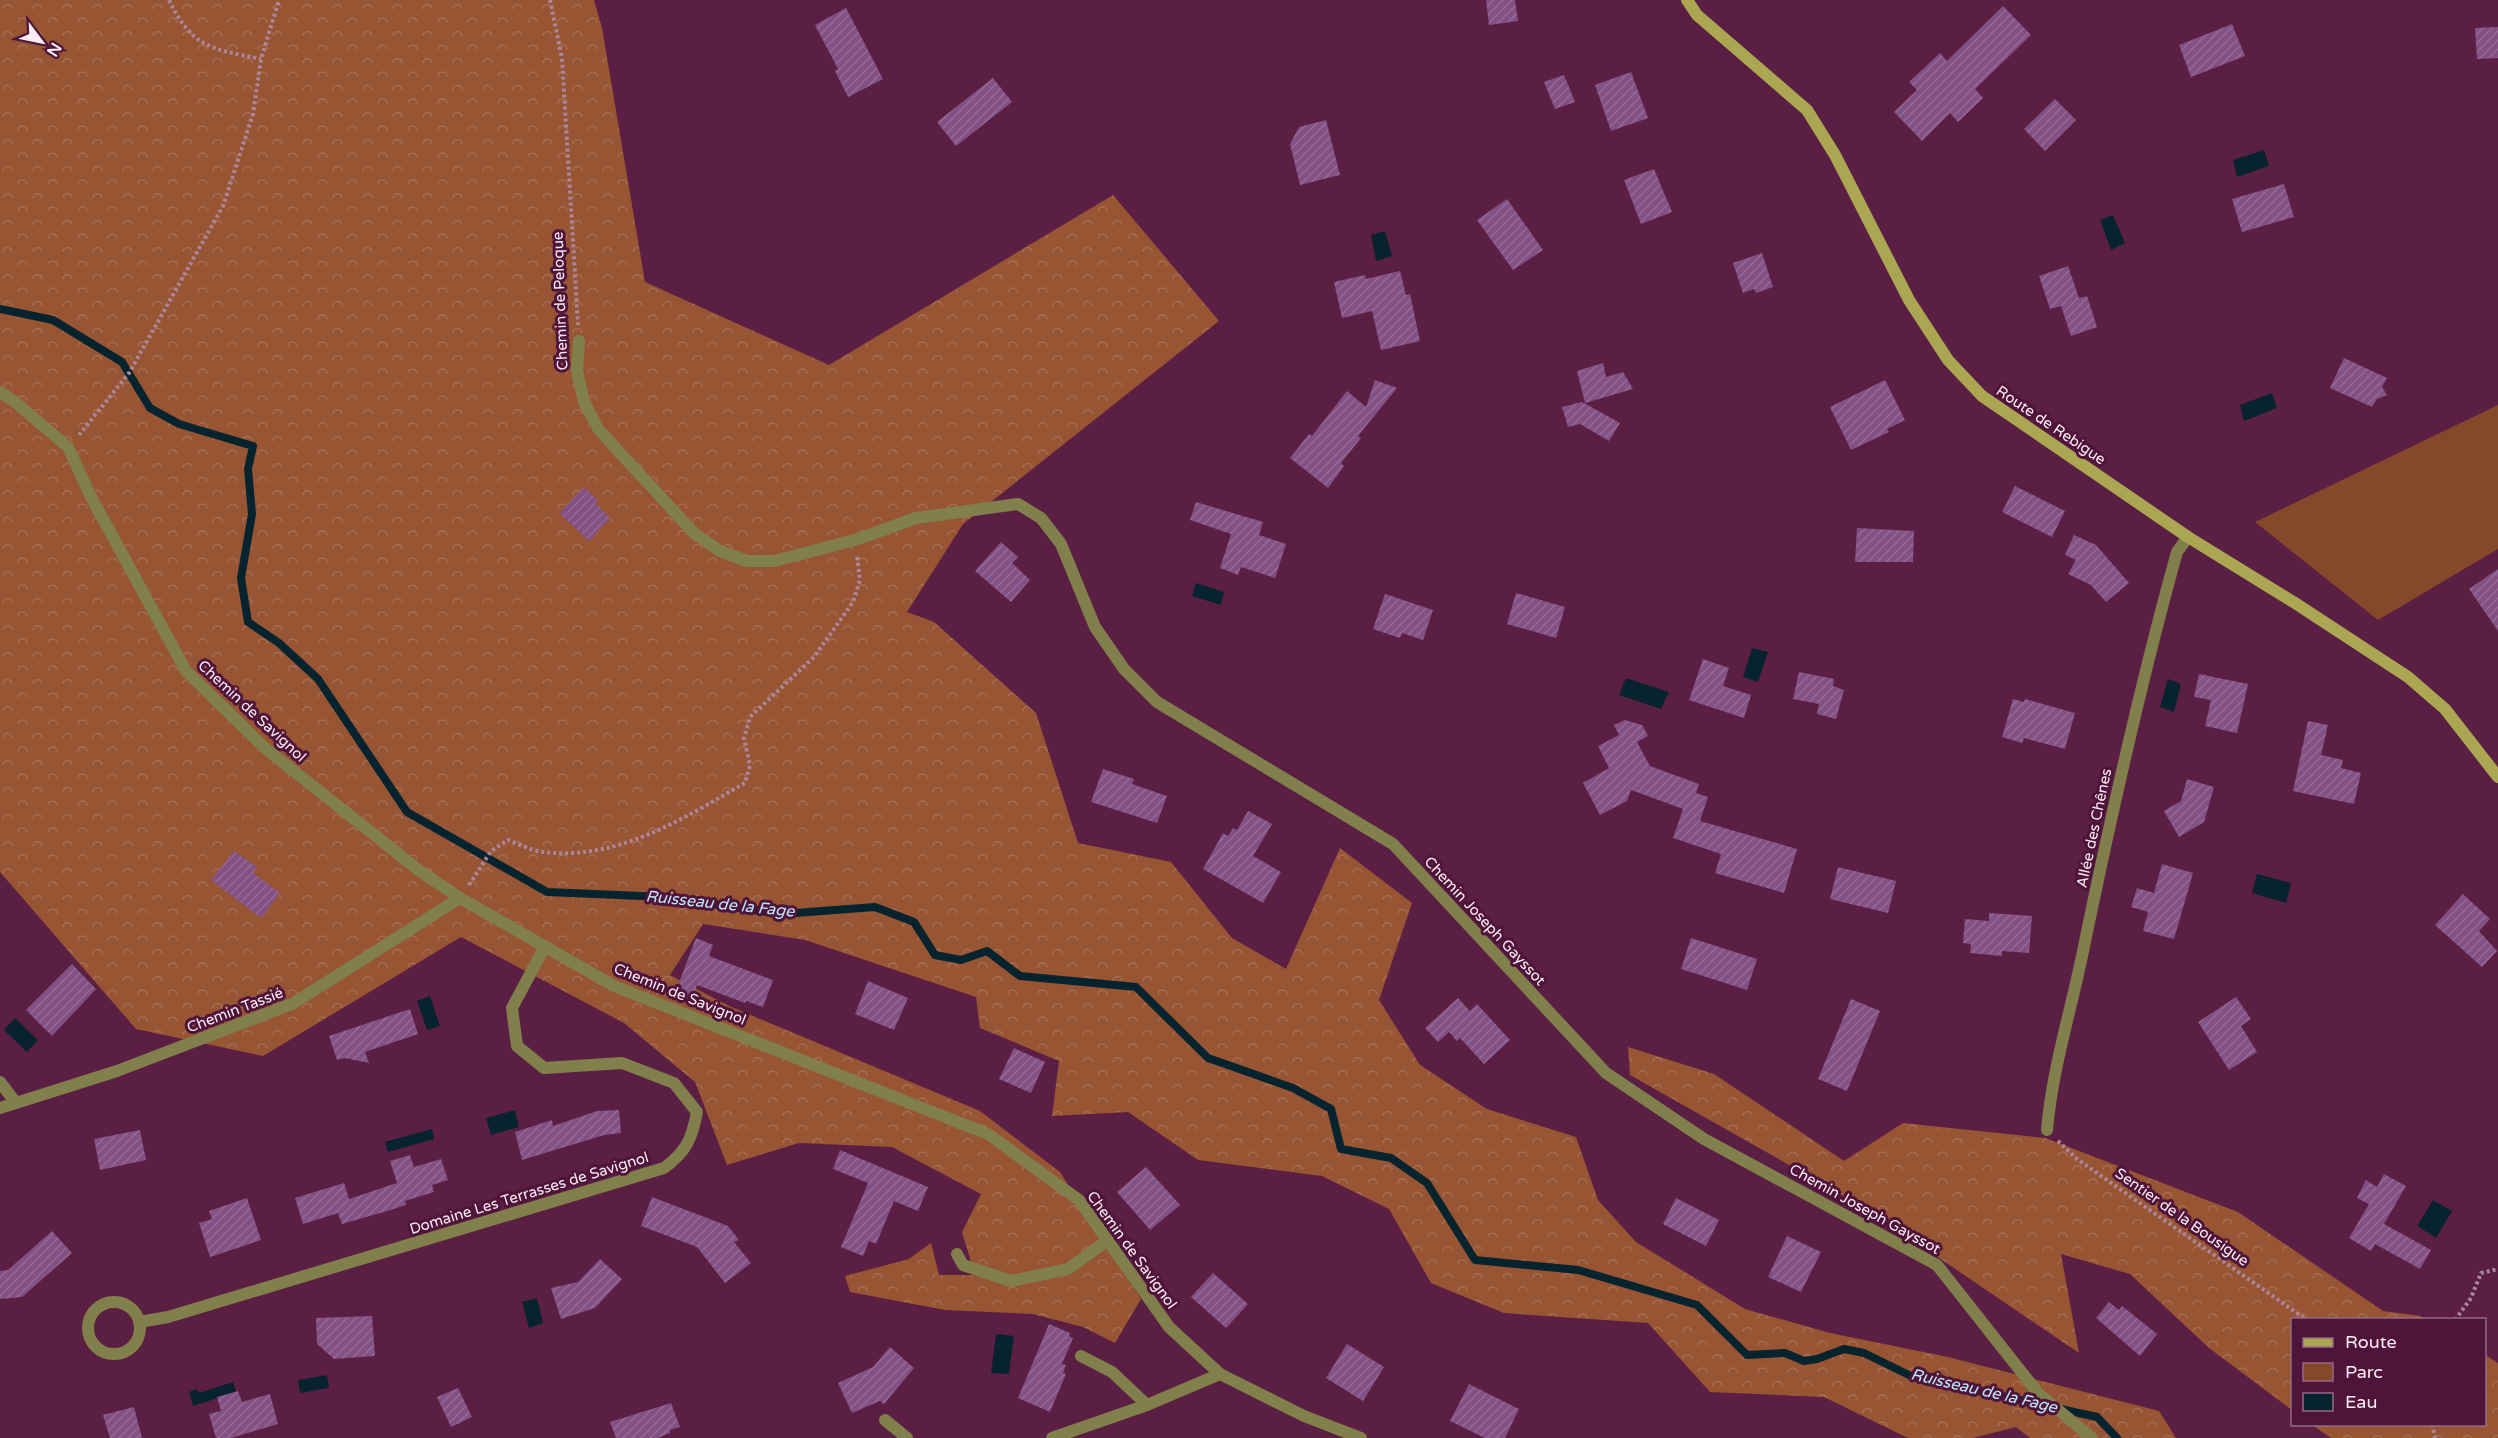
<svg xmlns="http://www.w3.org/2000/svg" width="2498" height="1438" viewBox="0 0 2498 1438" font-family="'Varela Round',sans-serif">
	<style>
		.green { fill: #84482b }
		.forest { fill: url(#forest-crowns) }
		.water { fill: #07242e }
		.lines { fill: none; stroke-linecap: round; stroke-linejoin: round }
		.stream { stroke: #07242e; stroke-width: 8 }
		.building { fill: url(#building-hatch) }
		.path { stroke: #ac879c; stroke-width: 4; stroke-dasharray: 3 3; stroke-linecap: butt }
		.lane { stroke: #817f4c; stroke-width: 12 }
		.street { stroke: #817f4c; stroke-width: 12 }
		.secondary { stroke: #aaa651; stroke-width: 12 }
		.labels { text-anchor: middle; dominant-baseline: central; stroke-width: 6; stroke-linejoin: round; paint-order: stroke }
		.street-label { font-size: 15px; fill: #fcecf4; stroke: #4f1439 }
		.water-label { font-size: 16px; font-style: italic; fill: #bde8fb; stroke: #4f1439 }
	</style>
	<defs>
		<pattern id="forest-crowns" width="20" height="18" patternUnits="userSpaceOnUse" patternTransform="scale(1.5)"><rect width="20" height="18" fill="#975534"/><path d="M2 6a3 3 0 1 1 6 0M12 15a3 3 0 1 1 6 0" fill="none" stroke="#a66e52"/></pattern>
		<pattern id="building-hatch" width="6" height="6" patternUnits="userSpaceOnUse" patternTransform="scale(1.5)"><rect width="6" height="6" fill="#835184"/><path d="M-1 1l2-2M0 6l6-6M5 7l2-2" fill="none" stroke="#956a96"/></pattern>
	</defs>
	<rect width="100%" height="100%" fill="#5b1f43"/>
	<!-- green -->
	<path class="green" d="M 2498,405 L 2498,549 L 2378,620 L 2255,522 Z"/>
	<!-- forest -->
	<path class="forest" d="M 0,0 L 594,0 L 602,28 L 645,282 L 829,365 L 1113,195 L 1219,321 L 963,524 L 907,612 L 934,622 L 1036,713 L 1078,843 L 1171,862 L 1232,938 L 1286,969 L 1340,848 L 1412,903 L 1379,1000 L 1420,1065 L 1487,1109 L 1576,1137 L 1598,1200 L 1636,1242 L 1745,1309 L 1830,1333 L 1948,1357 L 2159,1411 L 2176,1438 L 2030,1438 L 2016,1427 L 1973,1438 L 1908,1438 L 1824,1397 L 1710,1392 L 1648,1323 L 1504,1313 L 1431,1283 L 1389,1209 L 1322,1176 L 1198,1160 L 1128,1112 L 1052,1116 L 1059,1061 L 980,1028 L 976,997 L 805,940 L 703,924 L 670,975 L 729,1006 L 980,1111 L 1060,1172 L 1141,1299 L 1115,1343 L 1083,1327 L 1033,1314 L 945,1310 L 850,1292 L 845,1276 L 909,1259 L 931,1243 L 939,1275 L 975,1275 L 962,1232 L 981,1194 L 892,1147 L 799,1143 L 727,1165 L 695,1082 L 624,1023 L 461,937 L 263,1056 L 136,1029 L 0,872 Z
		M 1628,1047 L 1714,1074 L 1844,1161 L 1903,1123 L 2045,1138 L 2238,1212 L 2383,1311 L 2420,1316 L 2426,1319 L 2292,1320 L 2292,1410 L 2209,1348 L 2130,1274 L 2061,1254 L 2079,1353 L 1867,1209 L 1630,1075 Z
		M 2485,1355 L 2498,1363 L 2498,1438 L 2331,1438 L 2312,1425 L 2484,1424 Z"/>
	<!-- water -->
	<path class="water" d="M 2264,150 L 2269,166 L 2237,177 L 2233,160 Z
		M 2113,215 L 2125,243 L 2111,250 L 2100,220 Z
		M 1385,231 L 1392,256 L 1376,261 L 1371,235 Z
		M 2272,393 L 2277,408 L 2244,421 L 2240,405 Z
		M 1196,583 L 1224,592 L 1221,605 L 1192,596 Z
		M 1752,648 L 1768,652 L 1758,682 L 1743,677 Z
		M 1626,678 L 1669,692 L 1661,709 L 1619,695 Z
		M 2168,679 L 2181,684 L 2174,712 L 2160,707 Z
		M 2257,874 L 2291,883 L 2286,903 L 2252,893 Z
		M 430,996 L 440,1026 L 427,1030 L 417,1001 Z
		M 15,1018 L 38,1040 L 27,1052 L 4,1030 Z
		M 515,1110 L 519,1127 L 491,1135 L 486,1118 Z
		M 432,1129 L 434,1139 L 388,1152 L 385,1142 Z
		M 2433,1200 L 2452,1211 L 2436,1238 L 2417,1226 Z
		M 537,1298 L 543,1323 L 529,1328 L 522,1302 Z
		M 996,1334 L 1014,1336 L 1009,1374 L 991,1373 Z
		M 327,1375 L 329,1388 L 300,1393 L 298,1380 Z
		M 233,1382 L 236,1392 L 193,1406 L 189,1392 L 197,1389 L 199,1393 Z"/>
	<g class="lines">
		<!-- stream -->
		<path class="stream" d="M 0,309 L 53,320 L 122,362 L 150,408 L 179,424 L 253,446 L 248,469 L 252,514 L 241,578 L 248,622 L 279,643 L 318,679 L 407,812 L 547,892 L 665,897 L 782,914 L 875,907 L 914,922 L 935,955 L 961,960 L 987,951 L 1020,976 L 1136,987 L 1208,1058 L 1293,1088 L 1331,1109 L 1341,1149 L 1391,1158 L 1427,1183 L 1475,1260 L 1578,1270 L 1697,1305 L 1747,1355 L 1785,1353 L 1804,1361 L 1817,1359 L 1844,1349 L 1864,1353 L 1911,1376 L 2097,1417 L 2117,1438"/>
	</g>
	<!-- building -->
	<path class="building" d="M 1486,0 L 1515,0 L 1518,21 L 1489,25 Z
		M 2003,6 L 2031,35 L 1975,89 L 1983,98 L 1958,122 L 1950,113 L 1922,141 L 1894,112 L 1917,90 L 1909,82 L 1940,53 L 1947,61 Z
		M 846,8 L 883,79 L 848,97 L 835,71 L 838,69 L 815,25 Z
		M 2232,24 L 2245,56 L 2191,77 L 2179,45 Z
		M 2498,27 L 2498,58 L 2477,59 L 2475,28 Z
		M 1631,72 L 1648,118 L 1611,131 L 1595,85 Z
		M 1564,75 L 1575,102 L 1555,109 L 1544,82 Z
		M 993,78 L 1012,102 L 956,146 L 937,122 Z
		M 2055,99 L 2076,120 L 2045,151 L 2024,129 Z
		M 1326,120 L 1340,175 L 1300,185 L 1290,144 L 1299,127 Z
		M 1654,169 L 1672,212 L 1641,224 L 1624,180 Z
		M 2284,184 L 2294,217 L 2242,232 L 2232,199 Z
		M 1507,199 L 1543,250 L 1513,270 L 1477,220 Z
		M 1762,253 L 1773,287 L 1756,293 L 1754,289 L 1743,293 L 1733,263 Z
		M 2068,266 L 2079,298 L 2087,296 L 2097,327 L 2071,336 L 2061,306 L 2050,309 L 2039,276 Z
		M 1400,271 L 1406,295 L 1410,294 L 1420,341 L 1381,350 L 1372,311 L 1342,318 L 1334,282 L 1365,275 L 1366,279 Z
		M 2344,358 L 2387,378 L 2382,387 L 2387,395 L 2377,399 L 2372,407 L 2330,388 Z
		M 1603,363 L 1606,377 L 1623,372 L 1633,389 L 1585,403 L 1577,371 Z
		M 1375,380 L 1397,388 L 1358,436 L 1361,438 L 1341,463 L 1344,466 L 1328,488 L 1290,458 L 1309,434 L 1312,436 L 1347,391 L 1366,407 Z
		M 1885,380 L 1905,420 L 1887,429 L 1889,432 L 1851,450 L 1830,407 Z
		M 1582,402 L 1620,423 L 1609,441 L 1580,424 L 1568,427 L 1562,407 Z
		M 2015,486 L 2065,511 L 2052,537 L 2002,512 Z
		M 584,487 L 598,500 L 595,503 L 610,518 L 589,541 L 559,513 Z
		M 1196,502 L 1263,522 L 1259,535 L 1286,544 L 1275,578 L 1241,567 L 1238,575 L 1220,568 L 1231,534 L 1190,520 Z
		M 1857,528 L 1914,531 L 1913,562 L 1855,562 Z
		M 2074,535 L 2096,545 L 2129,583 L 2106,602 L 2091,585 L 2068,574 L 2076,560 L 2065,555 Z
		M 1001,542 L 1018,557 L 1012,563 L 1030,580 L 1011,602 L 975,571 Z
		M 2498,569 L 2498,631 L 2469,589 Z
		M 1516,593 L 1565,607 L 1556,638 L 1507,624 Z
		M 1385,594 L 1433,610 L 1423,640 L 1402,633 L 1400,638 L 1373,629 Z
		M 1703,659 L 1729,668 L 1723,686 L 1751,695 L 1744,718 L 1689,700 Z
		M 1799,672 L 1834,679 L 1833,686 L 1844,690 L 1836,719 L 1817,714 L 1819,704 L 1793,699 Z
		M 2199,674 L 2248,684 L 2237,733 L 2205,726 L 2211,700 L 2194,697 Z
		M 2013,699 L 2024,702 L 2025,699 L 2075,713 L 2065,749 L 2024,738 L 2022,743 L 2002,737 Z
		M 1625,720 L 1642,725 L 1648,736 L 1637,742 L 1650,766 L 1699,784 L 1696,793 L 1708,797 L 1700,821 L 1797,849 L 1784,893 L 1715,873 L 1721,854 L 1673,838 L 1683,809 L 1631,790 L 1627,801 L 1600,815 L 1583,783 L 1609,768 L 1598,746 L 1619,735 L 1614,725 Z
		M 2308,721 L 2328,725 L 2321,755 L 2343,760 L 2341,768 L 2361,773 L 2354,804 L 2293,791 Z
		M 1103,769 L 1134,779 L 1132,784 L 1167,796 L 1157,823 L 1091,802 Z
		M 2187,779 L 2214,787 L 2204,822 L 2179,837 L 2164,811 L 2181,801 Z
		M 1248,811 L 1272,824 L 1253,856 L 1281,872 L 1263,903 L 1203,869 L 1223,833 L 1228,836 L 1233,828 L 1237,830 Z
		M 234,851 L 257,867 L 253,873 L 280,893 L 261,918 L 211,880 Z
		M 2162,864 L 2193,873 L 2174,939 L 2143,931 L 2148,912 L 2131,907 L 2137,888 L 2154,893 Z
		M 1838,867 L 1896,881 L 1888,913 L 1830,899 Z
		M 2463,894 L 2490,919 L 2479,931 L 2497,951 L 2482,967 L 2435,925 Z
		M 1989,913 L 2032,916 L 2029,953 L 2002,951 L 2002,956 L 1970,953 L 1971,944 L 1963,943 L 1965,919 L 1989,921 Z
		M 696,938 L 713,945 L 709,956 L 773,980 L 763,1007 L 746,1001 L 745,1003 L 697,985 L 698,983 L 689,1004 L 673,998 Z
		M 1691,938 L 1757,959 L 1747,990 L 1681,969 Z
		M 72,964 L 96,989 L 52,1036 L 26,1010 Z
		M 868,981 L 908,998 L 894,1030 L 855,1014 Z
		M 2236,997 L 2251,1019 L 2241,1026 L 2257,1052 L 2229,1070 L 2198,1022 Z
		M 1458,998 L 1470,1011 L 1477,1004 L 1510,1040 L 1484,1064 L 1460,1038 L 1457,1041 L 1449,1032 L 1438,1042 L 1425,1028 Z
		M 1851,999 L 1880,1011 L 1847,1091 L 1818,1079 Z
		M 410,1009 L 418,1034 L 365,1052 L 369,1063 L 345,1058 L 337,1060 L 329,1036 Z
		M 1014,1048 L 1045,1062 L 1031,1093 L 999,1079 Z
		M 619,1110 L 621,1133 L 604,1135 L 522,1160 L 515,1132 L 552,1120 L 553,1126 L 597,1111 Z
		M 140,1130 L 146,1160 L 100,1170 L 94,1139 Z
		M 840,1150 L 928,1187 L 918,1211 L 894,1201 L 876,1244 L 869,1241 L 863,1256 L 841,1247 L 868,1183 L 833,1169 Z
		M 410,1155 L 414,1167 L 441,1159 L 448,1180 L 432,1185 L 434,1192 L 405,1201 L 406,1205 L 387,1211 L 342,1224 L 338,1213 L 303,1224 L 295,1198 L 344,1183 L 349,1199 L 397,1183 L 390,1161 Z
		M 1146,1167 L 1180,1205 L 1150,1230 L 1117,1192 Z
		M 2384,1174 L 2406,1186 L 2384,1224 L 2431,1250 L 2420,1269 L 2375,1244 L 2371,1251 L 2349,1238 L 2369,1204 L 2357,1198 L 2366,1180 L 2377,1187 Z
		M 652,1197 L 728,1226 L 739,1240 L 734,1242 L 751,1263 L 725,1283 L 697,1247 L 641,1226 Z
		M 247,1198 L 261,1240 L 210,1257 L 199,1223 L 212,1219 L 209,1211 Z
		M 1676,1198 L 1719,1220 L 1706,1246 L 1663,1224 Z
		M 52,1231 L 72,1253 L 22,1297 L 0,1299 L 0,1271 L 8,1270 Z
		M 1787,1236 L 1821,1252 L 1801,1292 L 1768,1277 Z
		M 600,1259 L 622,1279 L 595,1308 L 561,1319 L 551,1288 L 578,1282 Z
		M 1213,1273 L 1248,1304 L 1226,1328 L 1191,1297 Z
		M 2109,1302 L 2119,1310 L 2122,1306 L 2157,1334 L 2140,1356 L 2096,1318 Z
		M 372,1316 L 375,1356 L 334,1359 L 317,1344 L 316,1318 Z
		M 1049,1324 L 1070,1333 L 1069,1336 L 1073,1338 L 1062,1364 L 1066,1365 L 1063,1373 L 1066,1374 L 1050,1412 L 1018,1398 Z
		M 1347,1344 L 1384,1367 L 1363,1401 L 1326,1378 Z
		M 890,1347 L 914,1368 L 884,1404 L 880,1401 L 852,1413 L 838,1383 L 873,1367 Z
		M 1469,1384 L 1519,1409 L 1505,1438 L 1485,1438 L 1450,1421 Z
		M 458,1388 L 472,1417 L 451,1427 L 437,1397 Z
		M 238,1391 L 242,1402 L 270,1394 L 278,1424 L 231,1438 L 216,1438 L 209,1414 L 221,1411 L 217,1397 Z
		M 671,1403 L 680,1427 L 670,1430 L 670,1433 L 658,1438 L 616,1438 L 610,1422 Z
		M 134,1407 L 142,1438 L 110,1438 L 103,1415 Z"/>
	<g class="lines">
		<!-- path -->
		<path class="path" d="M 169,0 C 192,48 212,49 261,59
			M 550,0 L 562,58 L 578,325
			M 79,435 L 129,373 L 223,206 L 253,114 L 261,59 L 279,0
			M 469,885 L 491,851 L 508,840 C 519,844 532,851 543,852 C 618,861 684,818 745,783 L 750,766 L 744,738 L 750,717 L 814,657 L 853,602 L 860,580 L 857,556
			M 2058,1141 L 2077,1159 L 2307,1320
			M 2455,1320 L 2471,1298 L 2481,1273 L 2498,1269
			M 2432,1424 L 2435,1438"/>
		<!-- lane -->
		<path class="lane" d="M 957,1254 L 963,1265 L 1011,1281 L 1068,1269 L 1108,1240
			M 885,1420 L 907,1438
			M 1052,1438 L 1147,1405 L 1220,1374"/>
		<!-- street -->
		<path class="street" d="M 579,341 L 577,371 L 584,402 L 599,430 L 694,533 L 720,551 L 747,561 L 774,561 L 855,540 L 916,518 L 1018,504 L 1041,518 L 1061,544 L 1095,627 L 1124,669 L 1157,702 L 1393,844 L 1606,1073 L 1704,1139 L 1937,1265 L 2038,1393 L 2092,1438
			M 0,392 L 15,402 L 68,447 L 90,495 L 186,671 L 266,749 L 420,871 L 460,898 L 614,986 L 988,1134 L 1079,1200 L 1169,1327 L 1220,1374 L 1304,1416 L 1361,1438
			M 0,1082 L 16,1103
			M 0,1108 L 117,1071 L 292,1004 L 460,898
			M 2047,1130 C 2052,1071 2070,1014 2082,956 C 2110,820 2140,685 2177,552 L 2188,537
			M88 1328a26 26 0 1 1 52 0a26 26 0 1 1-52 0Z
			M 139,1322 L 168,1317 L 664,1168 C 686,1152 692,1139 697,1112 L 674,1083 L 622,1063 L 544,1068 L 517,1046 L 512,1008 L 545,946
			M 1081,1356 L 1112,1372 L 1147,1405"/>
		<!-- secondary -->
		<path class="secondary" d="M 1687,0 L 1697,15 L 1807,110 L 1835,155 L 1909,300 L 1948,360 L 1982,396 L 2188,537 L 2295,603 L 2408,677 L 2445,709 L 2498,777"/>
	</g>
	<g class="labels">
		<!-- street labels -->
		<g class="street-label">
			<text transform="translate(560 301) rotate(-92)">Chemin de Peloque</text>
			<text transform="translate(2051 425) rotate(34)">Route de Rebigue</text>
			<text transform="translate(252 711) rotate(43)">Chemin de Savignol</text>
			<text transform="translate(2094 828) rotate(-78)">Allée des Chênes</text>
			<text transform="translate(1485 921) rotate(47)">Chemin Joseph Gayssot</text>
			<text transform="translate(680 994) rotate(22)">Chemin de Savignol</text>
			<text transform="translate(235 1010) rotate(-21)">Chemin Tassié</text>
			<text transform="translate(529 1193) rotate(-17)">Domaine Les Terrasses de Savignol</text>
			<text transform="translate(1865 1209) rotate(29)">Chemin Joseph Gayssot</text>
			<text transform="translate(2182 1217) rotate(35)">Sentier de la Bousigue</text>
			<text transform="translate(1132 1250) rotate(54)">Chemin de Savignol</text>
		</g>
		<!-- water labels -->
		<g class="water-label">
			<text transform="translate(720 904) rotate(6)">Ruisseau de la Fage</text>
			<text transform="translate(1984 1391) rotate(13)">Ruisseau de la Fage</text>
		</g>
	</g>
	<!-- legend -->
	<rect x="2291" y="1318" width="195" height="108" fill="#4f1439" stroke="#946a84" stroke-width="1.5"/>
	<rect x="2303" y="1338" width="30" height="9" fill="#aaa651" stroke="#946a84" stroke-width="1.5"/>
	<text x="2345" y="1348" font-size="18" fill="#fcecf4">Route</text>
	<rect x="2303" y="1363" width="30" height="18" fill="#84482b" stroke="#946a84" stroke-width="1.5"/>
	<text x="2345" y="1378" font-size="18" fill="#fcecf4">Parc</text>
	<rect x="2303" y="1393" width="30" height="18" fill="#07242e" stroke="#946a84" stroke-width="1.5"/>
	<text x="2345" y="1408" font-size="18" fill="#fcecf4">Eau</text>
	<!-- north arrow -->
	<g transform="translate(42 42) rotate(122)" stroke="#4f1439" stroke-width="4.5" paint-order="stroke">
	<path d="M0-4.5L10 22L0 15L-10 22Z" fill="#fcecf4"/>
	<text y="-9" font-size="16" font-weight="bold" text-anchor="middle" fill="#fcecf4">N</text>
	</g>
</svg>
